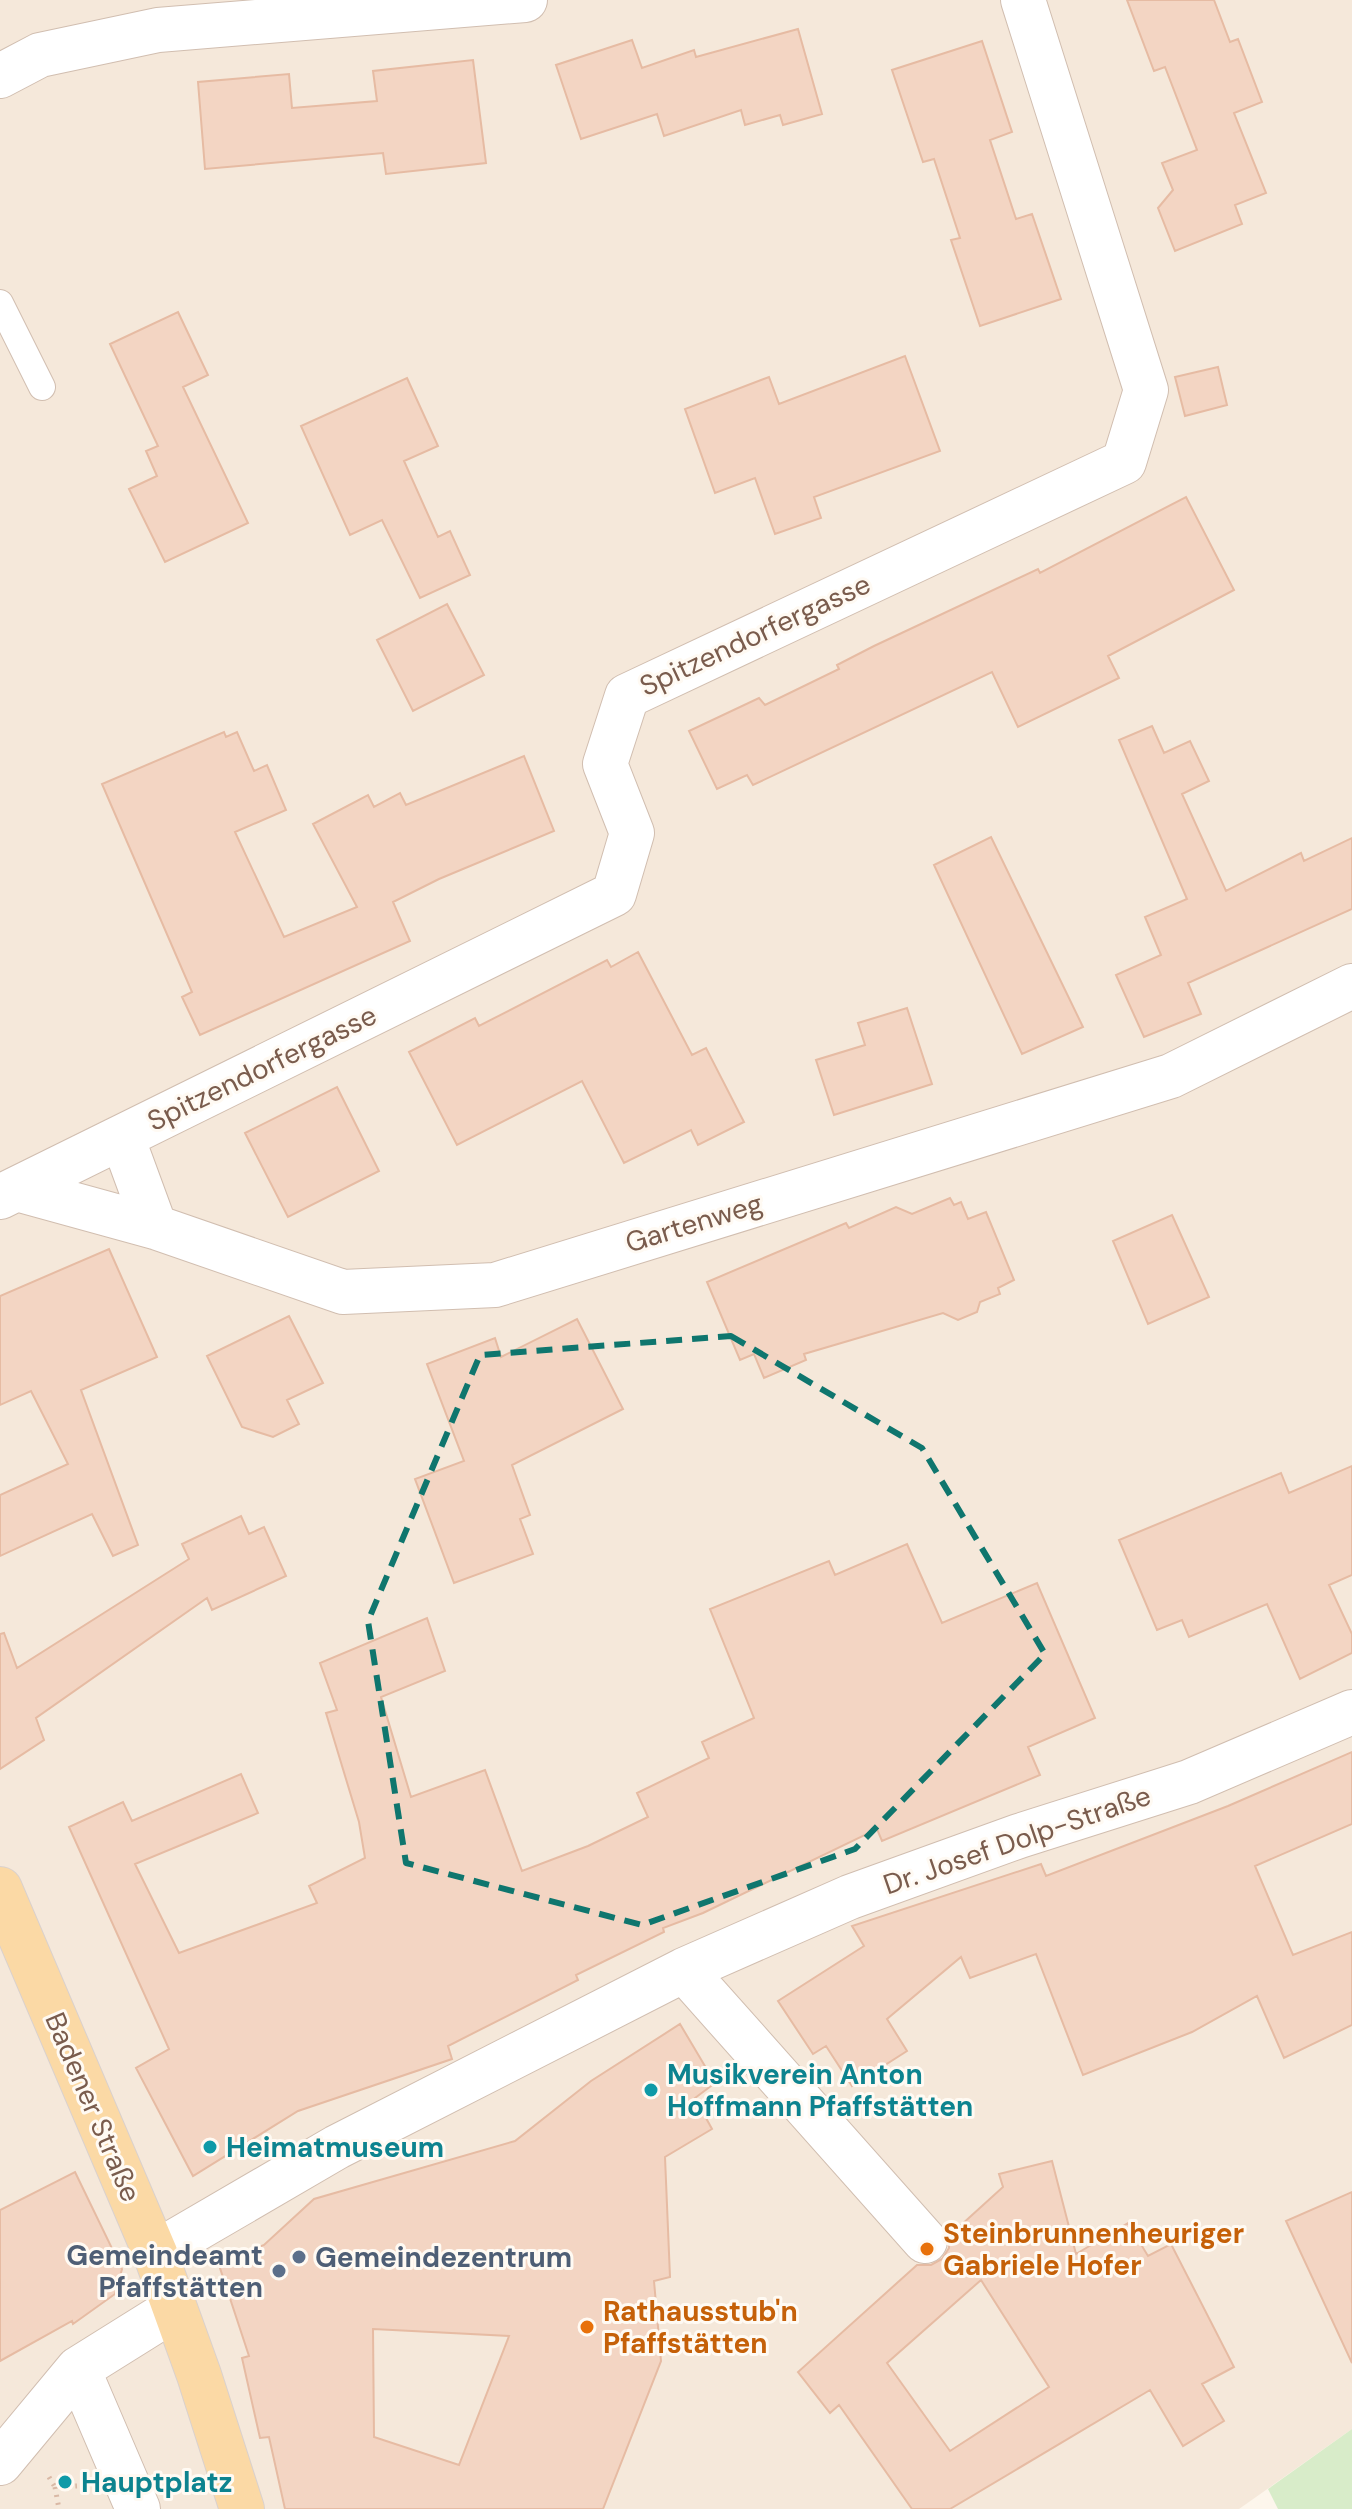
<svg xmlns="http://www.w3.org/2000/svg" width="1352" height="2509" viewBox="0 0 1352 2509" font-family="'DM Sans',sans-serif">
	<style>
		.residential { fill: #f5e8da }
		.green { fill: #d8ecc9 }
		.building { fill: #f3d5c3; stroke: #e6bba3; stroke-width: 2; fill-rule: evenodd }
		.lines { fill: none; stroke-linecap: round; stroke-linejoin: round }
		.lane-casing { stroke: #d1beb0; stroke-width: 28 }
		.street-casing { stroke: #d1beb0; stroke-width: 46 }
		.primary-casing { stroke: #dad1cd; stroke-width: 46 }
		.path { stroke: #d9b8a5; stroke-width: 5; stroke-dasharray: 2 6; stroke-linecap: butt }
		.lane { stroke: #fff; stroke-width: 26 }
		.street { stroke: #fff; stroke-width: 44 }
		.primary { stroke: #fbd9a5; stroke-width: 44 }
		.marked { fill: none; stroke: #0f766e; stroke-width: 6; stroke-dasharray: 16 10; stroke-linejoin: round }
		.culture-dot { fill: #0f9aa8; stroke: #fffaf3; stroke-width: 3 }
		.food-dot { fill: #e8710a; stroke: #fffaf3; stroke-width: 3 }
		.service-dot { fill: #5c6f8a; stroke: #fffaf3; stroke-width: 3 }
		.labels { text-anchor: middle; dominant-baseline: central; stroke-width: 6; stroke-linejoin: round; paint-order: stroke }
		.street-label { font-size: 28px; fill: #7a5c4d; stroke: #fffaf3 }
		.culture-label { font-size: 28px; font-weight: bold; fill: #0d838f; stroke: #fffaf3; text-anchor: start }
		.food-label { font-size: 28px; font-weight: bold; fill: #c56008; stroke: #fffaf3; text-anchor: start }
		.service-label { font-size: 28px; font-weight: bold; fill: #4e5e75; stroke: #fffaf3; text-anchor: end }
	</style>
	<rect width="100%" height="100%" fill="#fdf6ec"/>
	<!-- residential -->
	<path class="residential" d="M 0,0 L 1352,0 L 1352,2429 L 1239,2509 L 0,2509 Z"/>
	<!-- green -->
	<path class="green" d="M 1352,2429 L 1352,2509 L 1278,2509 L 1268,2489 Z"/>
	<!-- building -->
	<path class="building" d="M 1127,0 L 1214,0 L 1230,42 L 1238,39 L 1262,102 L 1234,113 L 1266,193 L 1235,205 L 1242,224 L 1175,251 L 1158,208 L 1173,190 L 1162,163 L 1197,150 L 1165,67 L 1154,71 Z
		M 798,29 L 822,114 L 783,125 L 780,115 L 745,125 L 741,110 L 664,136 L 657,114 L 581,139 L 556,65 L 632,40 L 642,68 L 694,50 L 696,57 Z
		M 982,41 L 1012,132 L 990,140 L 1016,219 L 1032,214 L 1061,299 L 980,326 L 951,240 L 960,238 L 934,159 L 923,162 L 892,70 Z
		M 473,60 L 486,163 L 386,174 L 383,153 L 205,169 L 198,82 L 289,74 L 292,108 L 377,101 L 373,71 Z
		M 178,312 L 208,375 L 183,387 L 248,523 L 165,562 L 129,489 L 157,476 L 146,451 L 158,446 L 110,344 Z
		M 905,356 L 940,451 L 814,497 L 821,518 L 775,534 L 755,478 L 715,493 L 685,409 L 769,377 L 779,404 Z
		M 1218,367 L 1227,405 L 1185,416 L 1175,377 Z
		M 407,378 L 438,446 L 404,461 L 438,537 L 450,531 L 470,575 L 420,598 L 382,520 L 350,535 L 301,426 Z
		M 1186,497 L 1234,590 L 1108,656 L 1119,678 L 1018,727 L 992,672 L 753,785 L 747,775 L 717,789 L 689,731 L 759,698 L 765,705 L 839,669 L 837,665 L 874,646 L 1038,569 L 1040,573 Z
		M 447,604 L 484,675 L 413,711 L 377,640 Z
		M 1152,726 L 1164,753 L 1190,741 L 1209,781 L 1182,794 L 1226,891 L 1301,853 L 1304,861 L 1352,838 L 1352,909 L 1188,983 L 1201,1014 L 1144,1037 L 1116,975 L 1161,955 L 1145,917 L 1187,899 L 1119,740 Z
		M 224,732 L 226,737 L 237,732 L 254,771 L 267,765 L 286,810 L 235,832 L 284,937 L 357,907 L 313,824 L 368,795 L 374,807 L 400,793 L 406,805 L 524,756 L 554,831 L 439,879 L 393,902 L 410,941 L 200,1035 L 182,997 L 192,992 L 102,784 Z
		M 991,837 L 1083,1027 L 1022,1054 L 934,865 Z
		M 638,952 L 692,1055 L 706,1048 L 744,1122 L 698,1145 L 691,1130 L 624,1163 L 582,1081 L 457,1145 L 409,1052 L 475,1018 L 479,1026 L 607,960 L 611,967 Z
		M 907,1008 L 932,1084 L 834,1115 L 816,1060 L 865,1045 L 858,1023 Z
		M 337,1087 L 379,1171 L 288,1217 L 245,1133 Z
		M 950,1198 L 954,1205 L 961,1202 L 968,1219 L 986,1212 L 1014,1280 L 998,1288 L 1000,1294 L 980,1302 L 977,1312 L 958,1320 L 943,1313 L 804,1354 L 806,1360 L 764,1378 L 754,1354 L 740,1360 L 707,1282 L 846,1223 L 849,1228 L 896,1207 L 912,1214 Z
		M 1172,1215 L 1209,1297 L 1148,1324 L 1113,1241 Z
		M 109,1249 L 157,1357 L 81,1390 L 138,1545 L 113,1556 L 92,1514 L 0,1556 L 0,1495 L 68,1464 L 31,1391 L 0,1405 L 0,1296 Z
		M 289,1316 L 323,1383 L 287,1400 L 299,1424 L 273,1437 L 242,1427 L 207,1356 Z
		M 577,1319 L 623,1409 L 512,1465 L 530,1515 L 520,1519 L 533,1554 L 454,1583 L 415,1479 L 464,1461 L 427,1364 L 495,1338 L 501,1357 Z
		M 1352,1466 L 1352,1575 L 1329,1585 L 1352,1634 L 1352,1653 L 1300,1679 L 1267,1604 L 1189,1637 L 1182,1620 L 1157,1630 L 1119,1540 L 1281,1473 L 1289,1493 Z
		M 241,1516 L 249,1534 L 264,1527 L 286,1576 L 212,1610 L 207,1598 L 36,1718 L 44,1740 L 0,1769 L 0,1634 L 4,1633 L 17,1668 L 189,1559 L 182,1544 Z
		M 907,1544 L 942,1623 L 1037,1583 L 1095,1718 L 1028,1747 L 1040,1775 L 882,1841 L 877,1829 L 703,1913 L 663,1928 L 664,1932 L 576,1975 L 578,1980 L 448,2046 L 452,2059 L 298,2111 L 193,2176 L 136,2068 L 169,2049 L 69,1827 L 123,1802 L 132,1821 L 241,1774 L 258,1813 L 135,1864 L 179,1953 L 317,1903 L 309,1886 L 365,1858 L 359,1822 L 326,1713 L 337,1710 L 320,1663 L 427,1618 L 445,1671 L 381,1697 L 411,1797 L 485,1770 L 522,1871 L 588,1846 L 648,1817 L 637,1793 L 709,1758 L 702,1742 L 754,1718 L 710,1609 L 829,1561 L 835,1575 Z
		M 1352,1752 L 1352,1824 L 1255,1866 L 1293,1955 L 1352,1932 L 1352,2025 L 1284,2058 L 1257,1996 L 1192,2032 L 1083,2075 L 1036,1954 L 970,1978 L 961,1957 L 887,2019 L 907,2051 L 852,2086 L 826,2046 L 813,2054 L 778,2001 L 864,1946 L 852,1926 L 1041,1864 L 1046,1876 L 1228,1806 Z
		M 680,2024 L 715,2083 L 695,2098 L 712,2129 L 665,2157 L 670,2277 L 654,2281 L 661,2361 L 603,2509 L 285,2509 L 269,2437 L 260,2438 L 242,2358 L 249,2356 L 218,2262 L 264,2245 L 314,2199 L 515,2141 L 591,2081 ZM 373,2329 L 509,2336 L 459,2465 L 374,2437 Z
		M 1052,2161 L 1076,2254 L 1128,2223 L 1148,2256 L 1171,2244 L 1234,2367 L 1202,2384 L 1224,2421 L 1183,2446 L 1150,2390 L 950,2509 L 912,2509 L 839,2405 L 830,2413 L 798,2372 L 917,2265 L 931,2265 L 942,2259 L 949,2248 L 949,2236 L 1003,2187 L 999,2174 ZM 981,2280 L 1049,2387 L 950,2451 L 887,2363 Z
		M 75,2172 L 122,2269 L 115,2294 L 73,2324 L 72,2321 L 0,2361 L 0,2210 Z
		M 1352,2192 L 1352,2363 L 1286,2221 Z"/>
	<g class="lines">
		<defs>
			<path id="lane" d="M 0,303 L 42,387"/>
			<path id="street" d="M 0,76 L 40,55 L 158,30 L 525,0
				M 122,1137 L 155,1227
				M 17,1189 L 155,1227 L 343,1292 L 495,1285 L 1171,1076 L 1352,986
				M 0,1197 L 614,894 L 632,833 L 605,764 L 627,696 L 1124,462 L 1146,390 L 1023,0
				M 684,1970 L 925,2241
				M 155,2253 L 337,2147 L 684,1970 L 850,1897 L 1019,1836 L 1189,1782 L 1352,1712
				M 78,2369 L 138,2509
				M 0,2463 L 78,2369 L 174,2309"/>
			<path id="primary" d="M 0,1889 L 155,2253 L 199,2375 L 242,2509"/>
		</defs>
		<!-- lane casing -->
		<use href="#lane" class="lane-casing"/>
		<!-- street casing -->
		<use href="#street" class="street-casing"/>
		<!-- primary casing -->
		<use href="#primary" class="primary-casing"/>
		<!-- path -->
		<path class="path" d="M 49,2477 L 55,2487 L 77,2486
			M 55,2487 L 59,2509"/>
		<!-- lane -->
		<use href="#lane" class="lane"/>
		<!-- street -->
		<use href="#street" class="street"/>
		<!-- primary -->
		<use href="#primary" class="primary"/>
	</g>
	<!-- marked area -->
	<path class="marked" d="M 731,1336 L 922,1448 L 1045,1654 L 855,1849 L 642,1925 L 406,1863 L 368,1621 L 480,1355 Z"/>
	<!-- markers -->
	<g class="culture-dot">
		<circle cx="651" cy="2090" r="8"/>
		<circle cx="210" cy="2147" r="8"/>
		<circle cx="65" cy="2482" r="8"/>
	</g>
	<g class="food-dot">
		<circle cx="927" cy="2249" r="8"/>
		<circle cx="587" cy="2327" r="8"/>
	</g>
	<g class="service-dot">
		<circle cx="299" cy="2257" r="8"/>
		<circle cx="279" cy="2271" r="8"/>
	</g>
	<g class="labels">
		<!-- street labels -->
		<g class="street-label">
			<text transform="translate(755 635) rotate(-25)">Spitzendorfergasse</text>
			<text transform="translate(262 1068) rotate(-26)">Spitzendorfergasse</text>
			<text transform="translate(694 1223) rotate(-17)">Gartenweg</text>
			<text transform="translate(1017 1840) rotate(-19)">Dr. Josef Dolp-Straße</text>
			<text transform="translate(93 2107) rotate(67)">Badener Straße</text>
		</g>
		<!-- culture labels -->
		<g class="culture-label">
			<text x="667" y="2074">Musikverein Anton<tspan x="667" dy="32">Hoffmann Pfaffstätten</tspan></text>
			<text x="226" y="2147">Heimatmuseum</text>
			<text x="81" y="2482">Hauptplatz</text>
		</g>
		<!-- food labels -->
		<g class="food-label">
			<text x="943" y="2233">Steinbrunnenheuriger<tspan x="943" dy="32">Gabriele Hofer</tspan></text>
			<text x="603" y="2311">Rathausstub'n<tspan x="603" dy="32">Pfaffstätten</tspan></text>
		</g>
		<!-- service labels -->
		<g class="service-label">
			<text x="263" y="2255">Gemeindeamt<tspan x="263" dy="32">Pfaffstätten</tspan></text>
			<text x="315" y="2257" text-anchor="start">Gemeindezentrum</text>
		</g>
	</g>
</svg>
